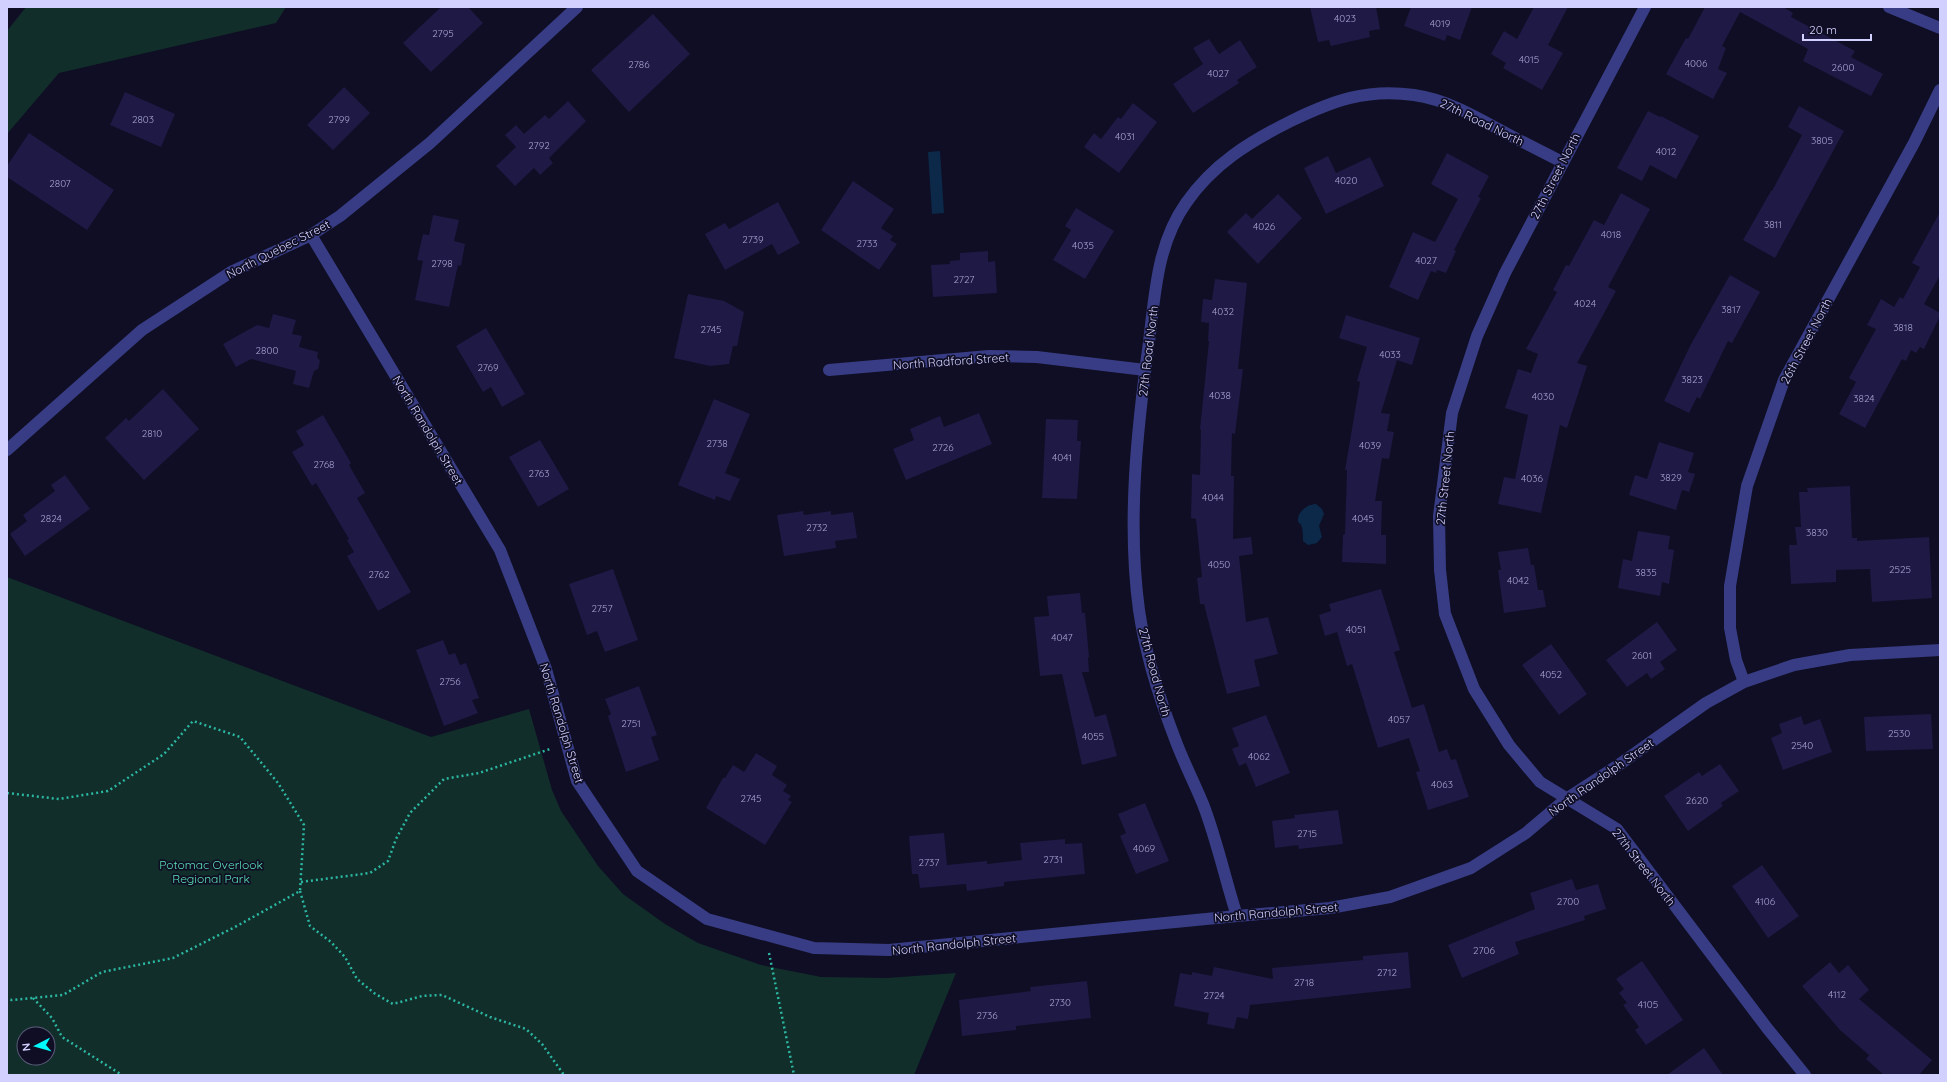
<svg xmlns="http://www.w3.org/2000/svg" width="1947" height="1082" viewBox="0 0 1947 1082" font-family="Quicksand,sans-serif">
	<style>
		.green { fill: #112e2a; fill-rule: evenodd }
		.water { fill: #0c294a }
		.building { fill: #1e1945 }
		.lines { fill: none; stroke-linecap: round; stroke-linejoin: round }
		.path { stroke: #2cb7a2; stroke-width: 2.5; stroke-dasharray: 2 3; stroke-linecap: butt }
		.minor { stroke: #383c84; stroke-width: 12 }
		.labels { text-anchor: middle; dominant-baseline: central; stroke-width: 3.5; stroke-linejoin: round; paint-order: stroke }
		.number-label { font-size: 10px; fill: #a5a2d0 }
		.street-label { font-size: 12px; fill: #d2d0ff; stroke: #0f0e24 }
		.park-label { font-size: 12px; fill: #5ae1b3; stroke: #0f0e24 }
	</style>
	<rect width="100%" height="100%" fill="#0f0e24"/>
	<!-- green -->
	<path class="green" d="M 26,7 L 286,7 L 276,23 L 59,73 L 7,134 L 7,31 Z
		M 7,577 L 431,737 L 529,709 L 552,790 L 561,811 L 598,866 L 623,894 L 665,924 L 698,943 L 761,965 L 821,977 L 887,978 L 956,973 L 914,1075 L 7,1075 ZM 24,1034 L 48,1034 L 48,1058 L 24,1058 Z"/>
	<!-- water -->
	<path class="water" d="M 940,151 L 944,213 L 932,214 L 928,152 Z
		M 1316,504 L 1322,509 L 1324,514 L 1319,526 L 1322,537 L 1317,543 L 1308,545 L 1303,541 C 1303,538 1303,528 1301,525 C 1299,521 1299,526 1298,520 C 1298,511 1308,504 1316,504 Z"/>
	<!-- building -->
	<path class="building" d="M 441,7 L 468,7 L 483,23 L 431,72 L 403,43 Z
		M 1310,7 L 1376,7 L 1380,29 L 1369,31 L 1370,37 L 1331,46 L 1329,40 L 1318,42 Z
		M 1411,7 L 1472,7 L 1460,40 L 1447,35 L 1445,41 L 1404,26 Z
		M 1534,7 L 1568,7 L 1548,45 L 1563,53 L 1542,90 L 1503,68 L 1506,63 L 1491,54 L 1504,31 L 1517,39 Z
		M 1705,7 L 1783,7 L 1793,13 L 1791,17 L 1855,51 L 1851,57 L 1883,74 L 1871,96 L 1803,61 L 1808,49 L 1740,12 L 1722,46 L 1726,48 L 1718,69 L 1727,73 L 1713,99 L 1666,74 L 1686,38 L 1688,39 Z
		M 653,14 L 690,54 L 629,112 L 591,70 Z
		M 1209,39 L 1219,54 L 1240,40 L 1257,67 L 1237,80 L 1239,83 L 1193,113 L 1173,84 L 1203,64 L 1193,48 Z
		M 344,87 L 370,113 L 333,150 L 307,125 Z
		M 125,92 L 175,114 L 161,147 L 110,125 Z
		M 568,101 L 586,121 L 549,158 L 553,163 L 540,175 L 534,168 L 515,186 L 496,166 L 516,147 L 505,135 L 516,125 L 524,134 L 545,115 L 549,119 Z
		M 1133,103 L 1157,122 L 1119,173 L 1084,147 L 1094,133 L 1101,139 L 1118,117 L 1121,119 Z
		M 1799,106 L 1844,131 L 1775,258 L 1743,240 L 1771,191 L 1772,191 L 1802,135 L 1788,127 Z
		M 1648,111 L 1660,117 L 1661,116 L 1699,136 L 1676,179 L 1650,165 L 1642,181 L 1617,168 Z
		M 29,133 L 114,190 L 87,230 L 7,177 L 7,166 Z
		M 1447,153 L 1489,176 L 1478,197 L 1481,198 L 1454,250 L 1456,251 L 1446,273 L 1437,270 L 1436,273 L 1431,271 L 1418,300 L 1389,287 L 1413,232 L 1435,242 L 1458,199 L 1431,184 Z
		M 1328,156 L 1336,173 L 1370,157 L 1384,186 L 1326,214 L 1304,168 Z
		M 853,181 L 894,209 L 881,228 L 893,236 L 890,240 L 897,244 L 879,270 L 821,230 Z
		M 1621,193 L 1650,209 L 1608,287 L 1616,291 L 1577,363 L 1587,366 L 1567,428 L 1560,425 L 1541,513 L 1498,504 L 1504,477 L 1515,479 L 1528,415 L 1505,408 L 1518,369 L 1531,373 L 1538,354 L 1526,349 L 1557,292 L 1553,290 L 1566,265 L 1569,266 L 1594,220 L 1604,225 Z
		M 1278,194 L 1302,218 L 1258,264 L 1227,232 L 1246,213 L 1252,219 Z
		M 778,202 L 800,243 L 778,255 L 772,244 L 725,270 L 705,234 L 725,223 L 729,229 Z
		M 1076,208 L 1114,231 L 1085,279 L 1053,260 L 1071,230 L 1065,226 Z
		M 1940,212 L 1940,278 L 1939,277 L 1924,304 L 1940,313 L 1940,316 L 1924,349 L 1920,347 L 1916,353 L 1911,350 L 1906,361 L 1902,359 L 1865,428 L 1839,414 L 1856,382 L 1849,378 L 1876,329 L 1867,325 L 1881,299 L 1894,307 L 1900,297 L 1903,299 L 1920,267 L 1912,263 Z
		M 433,215 L 459,220 L 454,241 L 465,244 L 461,266 L 458,265 L 449,307 L 415,300 L 423,261 L 417,260 L 423,234 L 429,235 Z
		M 988,251 L 988,262 L 995,261 L 997,293 L 933,297 L 931,265 L 950,264 L 950,261 L 960,260 L 960,253 Z
		M 1730,275 L 1760,292 L 1732,343 L 1728,341 L 1700,399 L 1697,397 L 1689,413 L 1664,401 L 1690,346 Z
		M 1215,279 L 1247,283 L 1238,369 L 1243,369 L 1235,434 L 1232,433 L 1231,476 L 1234,476 L 1233,539 L 1251,537 L 1253,554 L 1239,556 L 1246,622 L 1268,617 L 1278,654 L 1254,660 L 1260,686 L 1227,694 L 1204,604 L 1200,604 L 1197,578 L 1202,577 L 1196,519 L 1191,518 L 1192,474 L 1200,475 L 1201,430 L 1200,429 L 1209,341 L 1208,341 L 1209,323 L 1201,322 L 1203,299 L 1212,300 Z
		M 688,294 L 724,301 L 744,312 L 737,346 L 733,346 L 729,364 L 710,366 L 674,358 Z
		M 273,314 L 296,320 L 292,334 L 302,336 L 299,347 L 318,352 L 317,357 L 320,361 L 318,369 L 314,371 L 309,388 L 293,384 L 296,371 L 251,359 L 236,367 L 223,344 L 257,325 L 269,328 Z
		M 1346,315 L 1420,338 L 1412,365 L 1397,360 L 1381,413 L 1390,414 L 1387,431 L 1394,432 L 1389,459 L 1382,458 L 1375,501 L 1382,501 L 1381,535 L 1386,535 L 1386,564 L 1342,562 L 1343,535 L 1345,534 L 1347,470 L 1345,470 L 1360,382 L 1357,381 L 1367,347 L 1339,338 Z
		M 486,328 L 525,394 L 502,407 L 491,387 L 483,392 L 456,346 Z
		M 163,389 L 199,429 L 144,480 L 105,438 L 126,418 L 129,421 Z
		M 714,399 L 750,414 L 725,473 L 740,479 L 730,501 L 716,496 L 715,500 L 678,485 Z
		M 979,413 L 992,444 L 906,480 L 893,449 L 914,440 L 910,429 L 940,416 L 944,427 Z
		M 323,415 L 351,463 L 349,465 L 365,493 L 357,498 L 411,592 L 378,611 L 347,556 L 354,552 L 347,540 L 349,539 L 316,483 L 312,486 L 292,452 L 304,445 L 296,431 Z
		M 1046,419 L 1078,420 L 1077,441 L 1081,441 L 1077,499 L 1042,498 Z
		M 540,440 L 569,489 L 538,507 L 509,457 Z
		M 1659,442 L 1694,453 L 1688,472 L 1695,474 L 1689,492 L 1682,490 L 1676,510 L 1629,495 L 1635,475 L 1647,479 Z
		M 65,475 L 90,509 L 25,556 L 10,534 L 27,521 L 23,515 L 55,491 L 51,485 Z
		M 1850,486 L 1852,538 L 1857,538 L 1857,541 L 1929,537 L 1932,598 L 1872,602 L 1870,569 L 1836,570 L 1836,582 L 1791,584 L 1789,545 L 1797,545 L 1795,527 L 1801,527 L 1799,492 L 1808,492 L 1807,488 Z
		M 803,511 L 804,515 L 831,511 L 831,515 L 853,512 L 857,538 L 835,541 L 836,548 L 784,556 L 777,515 Z
		M 1638,531 L 1670,536 L 1668,549 L 1674,550 L 1669,584 L 1662,582 L 1660,596 L 1618,588 L 1623,559 L 1632,561 Z
		M 1528,548 L 1531,565 L 1534,565 L 1538,590 L 1543,590 L 1546,607 L 1504,613 L 1498,570 L 1501,570 L 1498,552 Z
		M 613,569 L 638,640 L 605,652 L 597,631 L 587,635 L 569,584 Z
		M 1381,589 L 1400,650 L 1394,652 L 1412,708 L 1424,704 L 1439,752 L 1447,749 L 1451,760 L 1456,759 L 1469,797 L 1428,810 L 1416,772 L 1420,771 L 1409,738 L 1378,748 L 1352,664 L 1347,666 L 1337,632 L 1325,636 L 1319,615 L 1331,611 L 1329,604 Z
		M 1080,593 L 1082,613 L 1085,613 L 1089,657 L 1088,658 L 1089,672 L 1082,672 L 1095,717 L 1106,714 L 1117,756 L 1082,765 L 1062,674 L 1040,676 L 1034,617 L 1049,616 L 1047,596 Z
		M 1657,622 L 1677,650 L 1660,662 L 1665,669 L 1651,679 L 1647,673 L 1627,687 L 1606,660 Z
		M 443,640 L 449,655 L 455,653 L 460,665 L 466,663 L 479,698 L 472,700 L 478,713 L 444,726 L 416,650 Z
		M 1551,644 L 1587,694 L 1559,715 L 1522,665 Z
		M 639,686 L 657,735 L 651,737 L 659,760 L 626,772 L 608,716 L 611,714 L 605,699 Z
		M 1931,714 L 1933,749 L 1866,751 L 1864,717 Z
		M 1266,715 L 1290,773 L 1256,787 L 1246,763 L 1239,766 L 1232,749 L 1239,746 L 1232,728 Z
		M 1801,716 L 1804,725 L 1820,719 L 1832,752 L 1783,770 L 1771,738 L 1782,733 L 1779,724 Z
		M 756,753 L 777,766 L 772,775 L 787,785 L 783,791 L 791,796 L 788,800 L 792,802 L 765,845 L 706,808 L 723,778 L 725,778 L 733,765 L 744,772 Z
		M 1720,764 L 1739,791 L 1721,803 L 1723,806 L 1688,831 L 1664,796 L 1699,772 L 1702,776 Z
		M 1145,803 L 1169,861 L 1136,874 L 1120,836 L 1126,833 L 1118,814 Z
		M 1338,810 L 1343,844 L 1299,849 L 1298,845 L 1275,848 L 1272,821 L 1295,818 L 1294,815 Z
		M 944,833 L 947,865 L 987,861 L 987,864 L 1022,860 L 1020,843 L 1065,839 L 1065,844 L 1082,843 L 1085,874 L 1004,882 L 1004,886 L 967,891 L 966,884 L 920,888 L 918,874 L 912,874 L 909,836 Z
		M 1762,865 L 1799,916 L 1768,938 L 1732,886 Z
		M 1572,879 L 1576,890 L 1598,884 L 1606,909 L 1584,916 L 1585,920 L 1515,942 L 1519,954 L 1462,978 L 1448,945 L 1535,909 L 1530,893 Z
		M 1408,952 L 1411,988 L 1250,1005 L 1248,1019 L 1237,1017 L 1234,1029 L 1207,1024 L 1209,1013 L 1174,1006 L 1180,973 L 1192,975 L 1192,972 L 1212,976 L 1214,967 L 1273,979 L 1272,968 L 1363,960 L 1363,956 Z
		M 1642,961 L 1683,1020 L 1646,1045 L 1635,1030 L 1639,1027 L 1623,1005 L 1627,1003 L 1619,993 L 1624,989 L 1616,979 Z
		M 1830,962 L 1839,973 L 1848,965 L 1869,990 L 1859,999 L 1932,1060 L 1919,1075 L 1884,1075 L 1866,1059 L 1869,1055 L 1840,1030 L 1802,986 Z
		M 1087,981 L 1091,1018 L 1016,1026 L 1016,1030 L 962,1036 L 959,1000 L 1031,991 L 1030,987 Z
		M 1704,1048 L 1723,1075 L 1667,1075 Z"/>
	<g class="lines">
		<!-- path -->
		<path class="path" d="M 7,793 L 59,799 L 108,791 L 164,754 L 193,721 L 240,737 L 278,783 L 304,825 L 300,891 L 235,927 L 173,958 L 102,972 L 63,995 L 12,1000 L 7,999
			M 301,882 L 370,873 L 388,861 L 396,839 L 410,813 L 444,779 L 479,773 L 550,749
			M 300,891 L 310,926 L 331,942 L 345,957 L 357,979 L 374,993 L 393,1004 L 422,996 L 442,995 L 490,1017 L 526,1029 L 542,1044 L 564,1075
			M 769,953 L 794,1075
			M 33,998 L 52,1018 L 62,1037 L 122,1075"/>
		<!-- minor -->
		<path class="minor" d="M 1645,7 L 1505,273 L 1477,336 L 1452,413 L 1439,516 L 1440,570 L 1445,614 L 1474,689 L 1509,745 L 1540,782 L 1617,829 L 1767,1028 L 1805,1075
			M 1889,7 L 1940,28
			M 311,235 L 500,550 L 546,669 L 577,781 L 637,871 L 707,919 L 814,948 L 889,950 L 1237,916 L 1330,908 L 1390,897 L 1471,868 L 1526,833 L 1566,799 L 1620,764 L 1706,703 L 1744,682 L 1794,665 L 1850,655 L 1940,650
			M 829,370 L 989,356 L 1037,357 L 1145,370
			M 7,450 L 142,330 L 231,272 L 311,235 L 340,216 L 430,143 L 577,7
			M 1744,682 L 1736,660 L 1730,628 L 1730,586 L 1747,486 L 1784,380 L 1914,143 L 1940,90
			M 1237,916 C 1225,879 1217,840 1203,804 C 1194,782 1183,761 1175,739 C 1160,700 1145,652 1139,610 C 1127,522 1137,430 1149,342 C 1155,294 1157,244 1186,203 C 1213,164 1249,142 1291,121 C 1332,101 1367,88 1414,95 C 1444,99 1473,115 1500,130 C 1520,141 1541,151 1562,162"/>
	</g>
	<g class="labels">
		<!-- number labels -->
		<g class="number-label">
			<text x="1345" y="18">4023</text>
			<text x="1440" y="23">4019</text>
			<text x="443" y="33">2795</text>
			<text x="1529" y="59">4015</text>
			<text x="1696" y="63">4006</text>
			<text x="639" y="64">2786</text>
			<text x="1843" y="67">2600</text>
			<text x="1218" y="73">4027</text>
			<text x="143" y="119">2803</text>
			<text x="339" y="119">2799</text>
			<text x="1125" y="136">4031</text>
			<text x="1822" y="140">3805</text>
			<text x="539" y="145">2792</text>
			<text x="1666" y="151">4012</text>
			<text x="1346" y="180">4020</text>
			<text x="60" y="183">2807</text>
			<text x="1773" y="224">3811</text>
			<text x="1264" y="226">4026</text>
			<text x="1611" y="234">4018</text>
			<text x="753" y="239">2739</text>
			<text x="867" y="243">2733</text>
			<text x="1083" y="245">4035</text>
			<text x="1426" y="260">4027</text>
			<text x="442" y="263">2798</text>
			<text x="964" y="279">2727</text>
			<text x="1585" y="303">4024</text>
			<text x="1731" y="309">3817</text>
			<text x="1223" y="311">4032</text>
			<text x="1903" y="327">3818</text>
			<text x="711" y="329">2745</text>
			<text x="267" y="350">2800</text>
			<text x="1390" y="354">4033</text>
			<text x="488" y="367">2769</text>
			<text x="1692" y="379">3823</text>
			<text x="1220" y="395">4038</text>
			<text x="1543" y="396">4030</text>
			<text x="1864" y="398">3824</text>
			<text x="152" y="433">2810</text>
			<text x="717" y="443">2738</text>
			<text x="1370" y="445">4039</text>
			<text x="943" y="447">2726</text>
			<text x="1062" y="457">4041</text>
			<text x="324" y="464">2768</text>
			<text x="539" y="473">2763</text>
			<text x="1671" y="477">3829</text>
			<text x="1532" y="478">4036</text>
			<text x="1213" y="497">4044</text>
			<text x="51" y="518">2824</text>
			<text x="1363" y="518">4045</text>
			<text x="817" y="527">2732</text>
			<text x="1817" y="532">3830</text>
			<text x="1219" y="564">4050</text>
			<text x="1900" y="569">2525</text>
			<text x="1646" y="572">3835</text>
			<text x="379" y="574">2762</text>
			<text x="1518" y="580">4042</text>
			<text x="602" y="608">2757</text>
			<text x="1356" y="629">4051</text>
			<text x="1062" y="637">4047</text>
			<text x="1642" y="655">2601</text>
			<text x="1551" y="674">4052</text>
			<text x="450" y="681">2756</text>
			<text x="1399" y="719">4057</text>
			<text x="631" y="723">2751</text>
			<text x="1899" y="733">2530</text>
			<text x="1093" y="736">4055</text>
			<text x="1802" y="745">2540</text>
			<text x="1259" y="756">4062</text>
			<text x="1442" y="784">4063</text>
			<text x="751" y="798">2745</text>
			<text x="1697" y="800">2620</text>
			<text x="1307" y="833">2715</text>
			<text x="1144" y="848">4069</text>
			<text x="1053" y="859">2731</text>
			<text x="929" y="862">2737</text>
			<text x="1568" y="901">2700</text>
			<text x="1765" y="901">4106</text>
			<text x="1484" y="950">2706</text>
			<text x="1387" y="972">2712</text>
			<text x="1304" y="982">2718</text>
			<text x="1837" y="994">4112</text>
			<text x="1214" y="995">2724</text>
			<text x="1060" y="1002">2730</text>
			<text x="1648" y="1004">4105</text>
			<text x="987" y="1015">2736</text>
		</g>
		<!-- street labels -->
		<g class="street-label">
			<text transform="translate(1482 122) rotate(26)">27th Road North</text>
			<text transform="translate(1555 176) rotate(-63)">27th Street North</text>
			<text transform="translate(278 249) rotate(-27)">North Quebec Street</text>
			<text transform="translate(1806 341) rotate(-62)">26th Street North</text>
			<text transform="translate(1148 351) rotate(-83)">27th Road North</text>
			<text transform="translate(951 361) rotate(-4)">North Radford Street</text>
			<text transform="translate(428 430) rotate(59)">North Randolph Street</text>
			<text transform="translate(1445 478) rotate(-84)">27th Street North</text>
			<text transform="translate(1155 672) rotate(75)">27th Road North</text>
			<text transform="translate(562 723) rotate(73)">North Randolph Street</text>
			<text transform="translate(1601 777) rotate(-35)">North Randolph Street</text>
			<text transform="translate(1644 867) rotate(52)">27th Street North</text>
			<text transform="translate(1276 912) rotate(-5)">North Randolph Street</text>
			<text transform="translate(954 944) rotate(-6)">North Randolph Street</text>
		</g>
		<!-- park labels -->
		<g class="park-label">
			<text x="211" y="864">Potomac Overlook<tspan x="211" dy="14">Regional Park</tspan></text>
		</g>
	</g>
	<!-- border -->
	<rect width="1947" height="1082" fill="none" stroke="#d2d0ff" stroke-width="16"/>
	<!-- north arrow -->
	<g transform="translate(36 1046) rotate(264)"><circle r="19" fill="#0f0e24" stroke="#5d5c7c"/>
	<path d="M0-3L7 15L0 10L-7 15Z" fill="#00f9fb"/>
	<text y="-6" font-size="11" font-weight="bold" text-anchor="middle" fill="#d2d0ff">N</text>
	</g>
	<!-- scale -->
	<path d="M1803 34v6h68v-6" fill="none" stroke="#d2d0ff" stroke-width="2"/>
	<text x="1809" y="34" font-size="12" fill="#d2d0ff" stroke="#0f0e24" stroke-width="3" paint-order="stroke">20 m</text>
</svg>
